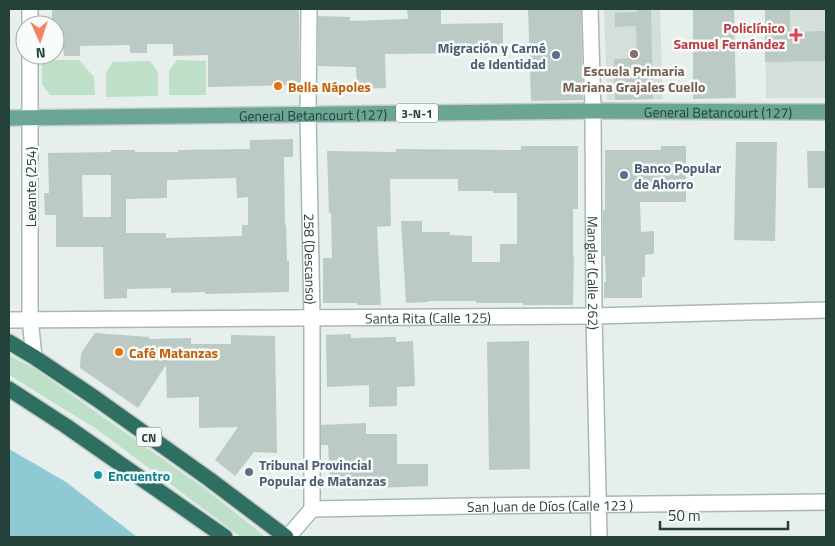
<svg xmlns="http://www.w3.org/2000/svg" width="835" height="546" viewBox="0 0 835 546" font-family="'Titillium Web',sans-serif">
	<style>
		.built { fill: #d4dfda }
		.green { fill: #bfe0c8 }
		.water { fill: #8ec9d4 }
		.building { fill: #bbcac4; fill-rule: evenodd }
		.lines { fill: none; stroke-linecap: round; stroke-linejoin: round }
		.minor-casing { stroke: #a8b8b2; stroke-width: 18 }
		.major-casing { stroke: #c2cac8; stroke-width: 18 }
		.highway-casing { stroke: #c2cac8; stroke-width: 18 }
		.minor { stroke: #fff; stroke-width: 15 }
		.major { stroke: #6aa596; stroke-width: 15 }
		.highway { stroke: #2f6f62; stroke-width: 15 }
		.health-dot { fill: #e0444e; stroke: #f7fbf9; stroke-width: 2 }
		.education-dot { fill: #8d6e63; stroke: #f7fbf9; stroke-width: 2 }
		.service-dot { fill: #5c6f8a; stroke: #f7fbf9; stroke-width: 2 }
		.food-dot { fill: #e8710a; stroke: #f7fbf9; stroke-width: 2 }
		.culture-dot { fill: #0f9aa8; stroke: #f7fbf9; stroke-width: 2 }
		.labels { text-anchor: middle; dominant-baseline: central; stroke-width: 5; stroke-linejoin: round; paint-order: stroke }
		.shield { fill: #f7fbf9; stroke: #637a73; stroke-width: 1 }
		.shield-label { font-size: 12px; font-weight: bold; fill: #24423a }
		.health-label { font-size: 14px; font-weight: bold; fill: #be3a42; stroke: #f7fbf9; text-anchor: end }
		.service-label { font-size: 14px; font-weight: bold; fill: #4e5e75; stroke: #f7fbf9; text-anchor: start }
		.education-label { font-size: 14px; font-weight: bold; fill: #785e54; stroke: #f7fbf9 }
		.food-label { font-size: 14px; font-weight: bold; fill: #c56008; stroke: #f7fbf9; text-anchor: start }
		.street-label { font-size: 14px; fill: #24423a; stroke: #f7fbf9 }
		.culture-label { font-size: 14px; font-weight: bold; fill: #0d838f; stroke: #f7fbf9; text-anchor: start }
	</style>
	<rect width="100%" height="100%" fill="#e6efeb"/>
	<!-- built -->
	<path class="built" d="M 604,9 L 660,9 L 663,99 L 607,100 Z
		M 765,9 L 826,9 L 826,98 L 766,98 Z"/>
	<!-- green -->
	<path class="green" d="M 42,60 L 79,60 L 94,77 L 95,95 L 50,95 L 42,84 Z
		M 177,60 L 206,61 L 206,95 L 169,95 L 169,71 Z
		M 150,61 L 158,72 L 158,96 L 106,97 L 106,73 L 113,62 Z
		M 9,355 L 35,369 L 204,488 L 266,537 L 241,537 L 98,430 L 9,375 Z"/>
	<!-- water -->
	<path class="water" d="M 9,449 L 66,482 L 137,537 L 9,537 Z"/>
	<!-- building -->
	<path class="building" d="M 52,9 L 299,10 L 299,85 L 208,87 L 208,55 L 173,56 L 173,44 L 147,44 L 147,53 L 130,53 L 130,45 L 80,46 L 80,56 L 64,56 L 63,47 L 55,46 L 55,25 L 52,25 Z
		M 407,9 L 441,9 L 441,24 L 503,23 L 503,53 L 385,54 L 386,88 L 357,89 L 356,67 L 318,66 L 318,16 L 350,17 L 350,21 L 408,19 Z
		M 528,9 L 581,9 L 583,100 L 531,101 Z
		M 637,9 L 651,9 L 653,99 L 615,100 L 614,59 L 637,58 L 636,26 L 615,27 L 615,13 L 637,12 Z
		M 693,9 L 734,9 L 736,98 L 693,99 Z
		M 765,9 L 790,9 L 790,32 L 826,31 L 826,61 L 765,62 Z
		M 293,139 L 293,157 L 284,157 L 285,225 L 286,225 L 287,261 L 289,261 L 289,292 L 205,294 L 205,292 L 171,293 L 171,288 L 127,289 L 127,298 L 104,299 L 103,247 L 56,247 L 56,215 L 45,215 L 44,193 L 49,193 L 48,153 L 111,152 L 111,150 L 135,150 L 135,152 L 178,152 L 178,150 L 250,149 L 250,140 ZM 82,175 L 111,175 L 111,217 L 83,217 ZM 236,178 L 237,198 L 248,197 L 248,225 L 242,225 L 242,236 L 166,238 L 166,233 L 126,233 L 126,199 L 167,198 L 167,180 Z
		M 736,142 L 777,142 L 775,241 L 734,240 Z
		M 521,146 L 578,146 L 578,209 L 573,209 L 573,257 L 574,257 L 573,305 L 523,305 L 523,303 L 476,303 L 476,301 L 428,301 L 428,302 L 406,303 L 401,221 L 422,221 L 422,232 L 450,232 L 450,235 L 472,236 L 472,262 L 500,262 L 500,244 L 517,244 L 517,193 L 493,193 L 493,191 L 458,191 L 458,179 L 390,179 L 391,226 L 377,227 L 381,305 L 357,305 L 357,303 L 323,303 L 323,258 L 332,258 L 331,213 L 329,213 L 327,151 L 396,152 L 396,149 L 521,150 Z
		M 661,146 L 686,146 L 686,202 L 640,202 L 641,232 L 654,231 L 654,254 L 645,255 L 645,277 L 642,277 L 642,298 L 604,298 L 604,282 L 606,282 L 605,256 L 603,256 L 603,210 L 605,210 L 605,150 L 661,150 Z
		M 807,151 L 826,151 L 826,188 L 808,188 Z
		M 95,333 L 149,337 L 149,339 L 191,338 L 191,344 L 231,344 L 231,335 L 275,336 L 277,453 L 254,452 L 235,476 L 215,460 L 238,427 L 199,428 L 199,397 L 167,398 L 166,365 L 138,408 L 80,368 L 81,353 Z
		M 351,334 L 351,338 L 396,337 L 396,342 L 413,341 L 415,386 L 397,387 L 397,406 L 369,407 L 369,385 L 327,387 L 326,335 Z
		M 529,341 L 530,469 L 489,470 L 487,342 Z
		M 366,423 L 366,434 L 397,434 L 397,464 L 428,464 L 428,486 L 374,488 L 374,483 L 330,485 L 328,445 L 321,445 L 321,425 Z"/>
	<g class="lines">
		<defs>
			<g id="minor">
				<path d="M 30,9 L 30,25"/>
				<path id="s1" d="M 309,9 L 308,114 L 312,318 L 312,509"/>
				<path id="s2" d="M 590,9 L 593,111 L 594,316 L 599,537"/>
				<path d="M 30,55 L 30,319 L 34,357"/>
				<path id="s3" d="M 9,320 L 594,316 L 826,310"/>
				<path id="s4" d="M 288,537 L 312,509 L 471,506 L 826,502"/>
			</g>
			<g id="major">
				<path id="s5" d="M 9,118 L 593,111 L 826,112"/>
			</g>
			<path id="highway" d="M 9,342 L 34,357 L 95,398 L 209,479 L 286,537
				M 9,389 L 66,426 L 225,537"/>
		</defs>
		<!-- minor casing -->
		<use href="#minor" class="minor-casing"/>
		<!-- major casing -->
		<use href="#major" class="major-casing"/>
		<!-- highway casing -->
		<use href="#highway" class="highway-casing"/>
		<!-- minor -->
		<use href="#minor" class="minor"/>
		<!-- major -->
		<use href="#major" class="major"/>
		<!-- highway -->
		<use href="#highway" class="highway"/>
	</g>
	<!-- markers -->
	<path class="health-dot" d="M793.5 27.5h5v5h5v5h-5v5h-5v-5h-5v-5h5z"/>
	<circle class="education-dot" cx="634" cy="54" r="5"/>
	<g class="service-dot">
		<circle cx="556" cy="55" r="5"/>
		<circle cx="624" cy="175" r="5"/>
		<circle cx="249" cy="472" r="5"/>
	</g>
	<g class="food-dot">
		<circle cx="278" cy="86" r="5"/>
		<circle cx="119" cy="352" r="5"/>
	</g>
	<circle class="culture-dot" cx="98" cy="475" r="5"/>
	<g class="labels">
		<!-- shield labels -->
		<g class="shield">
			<rect x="396" y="103.5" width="42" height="19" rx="4"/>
			<rect x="136.5" y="427.5" width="25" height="19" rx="4"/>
		</g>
		<g class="shield-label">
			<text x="417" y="113">3-N-1</text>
			<text x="149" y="437">CN</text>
		</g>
		<!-- health labels -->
		<g class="health-label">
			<text x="785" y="27">Policlínico<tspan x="785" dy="16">Samuel Fernández</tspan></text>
		</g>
		<!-- service labels -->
		<g class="service-label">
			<text x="546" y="47" text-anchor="end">Migración y Carné<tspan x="546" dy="16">de Identidad</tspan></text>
			<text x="634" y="167">Banco Popular<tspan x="634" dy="16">de Ahorro</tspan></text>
			<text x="259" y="464">Tribunal Provincial<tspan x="259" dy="16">Popular de Matanzas</tspan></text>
		</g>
		<!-- education labels -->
		<g class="education-label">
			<text x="634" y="70">Escuela Primaria<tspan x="634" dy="16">Mariana Grajales Cuello</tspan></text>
		</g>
		<!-- food labels -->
		<g class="food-label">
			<text x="288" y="86">Bella Nápoles</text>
			<text x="129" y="352">Café Matanzas</text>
		</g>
		<!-- street labels -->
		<g class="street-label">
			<text stroke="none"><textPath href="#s5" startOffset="709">General Betancourt (127)</textPath></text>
			<text stroke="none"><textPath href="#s5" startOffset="304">General Betancourt (127)</textPath></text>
			<text transform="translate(30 187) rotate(-90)">Levante (254)</text>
			<text stroke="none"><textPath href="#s1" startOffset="250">258 (Descanso)</textPath></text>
			<text stroke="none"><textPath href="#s2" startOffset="264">Manglar (Calle 262)</textPath></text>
			<text stroke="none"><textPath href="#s3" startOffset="419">Santa Rita (Calle 125)</textPath></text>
			<text stroke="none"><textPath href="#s4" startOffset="275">San Juan de Díos (Calle 123 )</textPath></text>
		</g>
		<!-- culture labels -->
		<g class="culture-label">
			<text x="108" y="475">Encuentro</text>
		</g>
	</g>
	<!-- border -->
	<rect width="835" height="546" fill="none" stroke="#24423a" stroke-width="20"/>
	<!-- north arrow -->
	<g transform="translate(40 40) rotate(177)"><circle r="24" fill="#f7fbf9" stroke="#a3b1ad"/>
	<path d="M0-4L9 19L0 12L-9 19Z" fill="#f4845f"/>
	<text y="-8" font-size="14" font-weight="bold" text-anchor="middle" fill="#24423a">N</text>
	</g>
	<!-- scale -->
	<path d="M660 521v8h128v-8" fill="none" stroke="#24423a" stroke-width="2.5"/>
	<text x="668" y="521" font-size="15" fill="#24423a" stroke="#f7fbf9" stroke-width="4" paint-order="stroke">50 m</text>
</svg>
